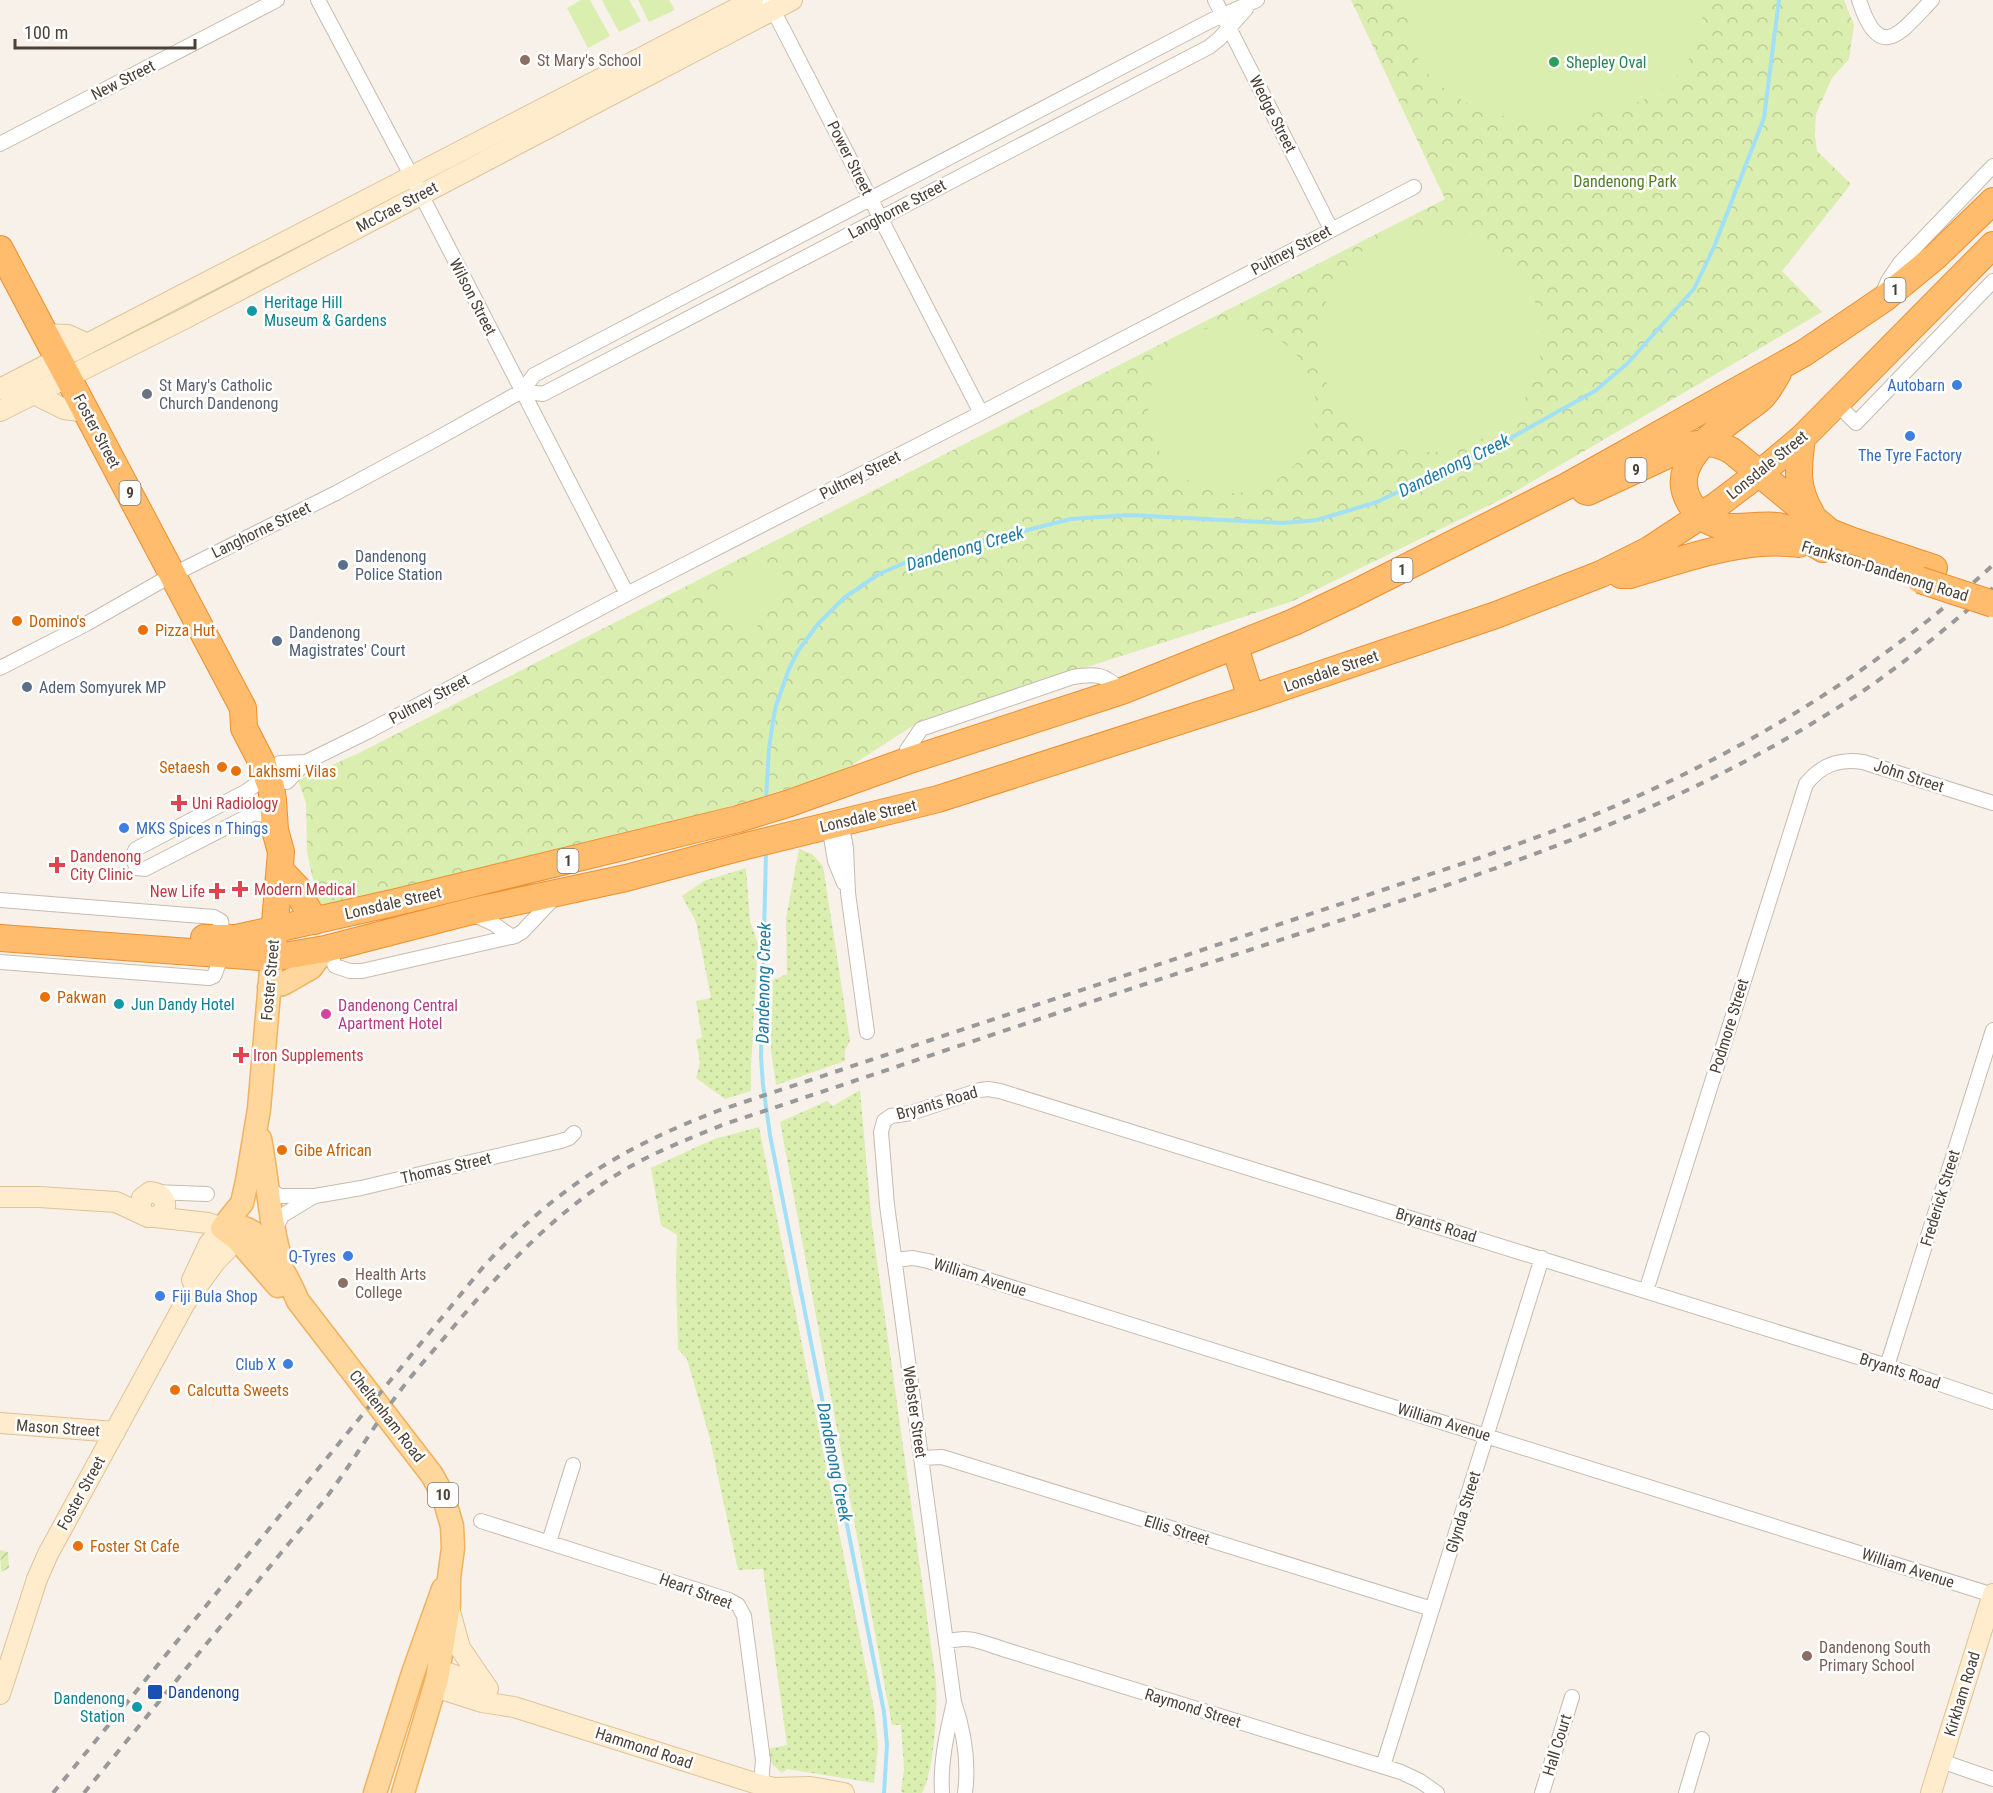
<svg xmlns="http://www.w3.org/2000/svg" width="1993" height="1793" viewBox="0 0 1993 1793" font-family="'Roboto Condensed',sans-serif">
	<style>
		.grass { fill: url(#grass-dots) }
		.forest { fill: url(#forest-crowns) }
		.garden { fill: url(#garden-furrows) }
		.pitch { fill: #daeeb0 }
		.lines { fill: none; stroke-linecap: round; stroke-linejoin: round }
		.stream { stroke: #a2e0f8; stroke-width: 4 }
		.street-casing { stroke: #c6bbaf; stroke-width: 16 }
		.secondary-casing { stroke: #dec398; stroke-width: 22 }
		.primary-casing { stroke: #f0b25f; stroke-width: 25 }
		.highway-casing { stroke: #ed8f2e; stroke-width: 28 }
		.street { stroke: #fff; stroke-width: 14 }
		.secondary { stroke: #ffeccc; stroke-width: 20 }
		.primary { stroke: #ffd69b; stroke-width: 22 }
		.highway { stroke: #ffbc6d; stroke-width: 26 }
		.rail { stroke: #999; stroke-width: 4; stroke-dasharray: 8 8; stroke-linecap: butt }
		.highway-bridge-casing { stroke: #ed8f2e; stroke-width: 28; stroke-linecap: butt }
		.highway-bridge { stroke: #ffbc6d; stroke-width: 26 }
		.education-dot { fill: #8d6e63; stroke: #fff; stroke-width: 2 }
		.leisure-dot { fill: #2e9e5b; stroke: #fff; stroke-width: 2 }
		.culture-dot { fill: #0f9aa8; stroke: #fff; stroke-width: 2 }
		.shop-dot { fill: #3f7fe0; stroke: #fff; stroke-width: 2 }
		.worship-dot { fill: #6b7280; stroke: #fff; stroke-width: 2 }
		.service-dot { fill: #5c6f8a; stroke: #fff; stroke-width: 2 }
		.food-dot { fill: #e8710a; stroke: #fff; stroke-width: 2 }
		.health-dot { fill: #e0444e; stroke: #fff; stroke-width: 2 }
		.hotel-dot { fill: #d1479c; stroke: #fff; stroke-width: 2 }
		.transit-dot { fill: #1a4fb4; stroke: #fff; stroke-width: 2 }
		.labels { text-anchor: middle; dominant-baseline: central; stroke-width: 5; stroke-linejoin: round; paint-order: stroke }
		.shield { fill: #fff; stroke: #827a73; stroke-width: 1.5 }
		.shield-label { font-size: 15px; font-weight: bold; fill: #4c4137 }
		.education-label { font-size: 16px; fill: #785e54; stroke: #fff; text-anchor: start }
		.leisure-label { font-size: 16px; fill: #27864d; stroke: #fff; text-anchor: start }
		.street-label { font-size: 16px; fill: #4c4137; stroke: #fff }
		.park-label { font-size: 16px; fill: #517f22; stroke: #fff }
		.culture-label { font-size: 16px; fill: #0d838f; stroke: #fff; text-anchor: start }
		.worship-label { font-size: 16px; fill: #5b616d; stroke: #fff; text-anchor: start }
		.shop-label { font-size: 16px; fill: #366cbe; stroke: #fff; text-anchor: end }
		.service-label { font-size: 16px; fill: #4e5e75; stroke: #fff; text-anchor: start }
		.food-label { font-size: 16px; fill: #c56008; stroke: #fff; text-anchor: start }
		.health-label { font-size: 16px; fill: #be3a42; stroke: #fff; text-anchor: start }
		.hotel-label { font-size: 16px; fill: #b23c85; stroke: #fff; text-anchor: start }
		.transit-label { font-size: 16px; fill: #164399; stroke: #fff; text-anchor: start }
		.water-label { font-size: 18px; font-style: italic; fill: #1f7ba1; stroke: #fff }
	</style>
	<defs>
		<pattern id="grass-dots" width="8" height="8" patternUnits="userSpaceOnUse" patternTransform="scale(1.5)"><rect width="8" height="8" fill="#daeeb0"/><path d="M2 2h.1M6 6h.1" fill="none" stroke="#bdcd98" stroke-width="1.8" stroke-linecap="round"/></pattern>
		<pattern id="forest-crowns" width="20" height="18" patternUnits="userSpaceOnUse" patternTransform="scale(1.5)"><rect width="20" height="18" fill="#daeeb0"/><path d="M2 6a3 3 0 1 1 6 0M12 15a3 3 0 1 1 6 0" fill="none" stroke="#bdcd98"/></pattern>
		<pattern id="garden-furrows" width="10" height="10" patternUnits="userSpaceOnUse" patternTransform="scale(1.5)"><rect width="10" height="10" fill="#daeeb0"/><path d="M-1 1l2-2M0 10L10 0M9 11l2-2" fill="none" stroke="#bdcd98"/></pattern>
	</defs>
	<rect width="100%" height="100%" fill="#f7f1ea"/>
	<!-- grass -->
	<path class="grass" d="M 799,849 L 812,854 L 823,866 L 850,1041 L 845,1050 L 845,1061 L 776,1085 L 771,1050 L 773,980 L 787,974 L 786,918 Z
		M 746,868 L 750,921 L 758,944 L 751,1065 L 751,1091 L 725,1099 L 696,1078 L 700,1062 L 696,1040 L 702,1037 L 696,1001 L 711,998 L 696,922 L 682,896 L 704,881 Z
		M 860,1090 L 872,1225 L 936,1681 C 938,1706 934,1773 922,1793 L 903,1793 L 901,1791 L 904,1769 L 901,1725 L 892,1725 L 780,1122 L 827,1101 L 833,1106 Z
		M 759,1127 L 874,1709 L 878,1747 L 874,1783 L 787,1769 L 782,1773 L 772,1764 L 768,1749 L 787,1745 L 763,1569 L 738,1570 L 710,1439 L 687,1359 L 678,1349 L 676,1276 L 677,1235 L 661,1225 L 651,1168 L 714,1139 Z"/>
	<!-- forest -->
	<path class="forest" d="M 1351,0 L 1844,0 L 1854,25 L 1849,59 L 1832,78 L 1816,114 L 1815,136 L 1817,151 L 1851,184 L 1782,271 L 1822,312 L 1504,498 L 1293,601 L 922,720 L 841,772 L 683,821 L 319,907 L 307,852 L 306,803 L 298,780 L 357,754 L 1445,199 Z"/>
	<!-- garden -->
	<path class="garden" d="M 0,1550 L 8,1552 L 9,1568 L 1,1572 Z"/>
	<!-- pitch -->
	<path class="pitch" d="M 581,0 L 590,0 L 610,36 L 588,48 L 567,8 Z
		M 602,0 L 629,0 L 641,21 L 619,32 Z
		M 638,0 L 669,0 L 675,10 L 649,22 Z
		M 1411,0 L 1703,0 C 1702,9 1703,19 1701,28 C 1698,45 1688,63 1677,76 C 1657,100 1623,108 1594,113 C 1575,117 1555,121 1535,120 C 1495,119 1452,102 1425,70 C 1410,52 1408,22 1411,0 Z
		M 1419,228 L 1458,231 L 1494,247 L 1522,275 L 1539,310 L 1543,334 L 1538,373 L 1520,408 L 1492,435 L 1448,452 L 1409,452 L 1373,438 L 1343,412 L 1324,378 L 1318,354 L 1321,314 L 1336,278 L 1363,250 L 1397,232 L 1394,230 Z
		M1148 409a84 84 0 1 1 168 0a84 84 0 1 1-168 0Z
		M 758,557 L 790,579 L 754,631 L 721,608 L 722,593 L 743,563 Z"/>
	<g class="lines">
		<!-- stream -->
		<path class="stream" d="M 766,799 L 769,749 L 773,721 L 776,706 L 789,669 L 798,651 L 818,624 L 844,598 L 879,574 L 916,558 L 1071,519 L 1129,515 L 1283,523 L 1317,520 L 1377,502 L 1507,440 L 1595,391 L 1628,363 L 1694,289 L 1714,247 L 1764,118 L 1779,0
			M 766,852 L 761,1057 L 763,1085 L 770,1135 L 884,1712 L 887,1745 L 884,1793"/>
		<defs>
			<path id="street" d="M 318,0 L 411,175 L 627,594
				M 768,0 L 981,413
				M 1215,0 L 1331,229
				M 1859,0 C 1880,64 1900,33 1932,0
				M 0,144 L 277,0
				M 1882,295 L 1888,281 L 1900,263 L 1993,166
				M 522,391 L 543,394 L 1209,47 L 1219,39 L 1246,9
				M 1836,403 L 1856,423 L 1993,281
				M 0,668 L 86,624 L 172,575 L 336,493 L 438,438 L 522,391 L 534,375 L 1210,21 L 1257,0
				M 907,761 L 907,750 L 921,729 L 1073,677 C 1096,673 1105,674 1122,691
				M 280,763 L 306,762
				M 266,771 L 258,783 L 247,791 L 136,849 L 132,857 L 137,868 L 145,869 L 254,813 L 274,817
				M 287,782 L 306,762 L 369,731 L 627,594 L 981,413 L 1414,187
				M 841,822 L 846,848 L 848,893 L 867,1032
				M 829,825 L 835,861 L 844,883
				M 0,900 L 214,917 L 221,921 L 223,939
				M 472,914 L 494,924 L 512,937
				M 328,948 L 335,966 L 350,971 L 362,971 L 515,936 L 522,932 L 555,897
				M 0,962 L 209,978 L 214,976 L 222,955
				M 268,1189 L 280,1196 L 315,1196 L 361,1188 L 561,1141 L 569,1138 L 574,1133
				M 153,1192 L 207,1194
				M 274,1230 L 283,1215 L 313,1197
				M 894,1260 L 913,1258 L 928,1261 L 1993,1595
				M 1646,1291 L 1806,784 C 1821,765 1839,758 1863,762 L 1993,803
				M 1887,1366 L 1993,1030
				M 921,1458 L 942,1457 L 1432,1609
				M 481,1521 L 729,1600 L 738,1605 L 744,1616 L 763,1760 L 761,1785
				M 549,1542 L 573,1465
				M 946,1642 C 969,1634 983,1643 1006,1650 L 1401,1772 L 1420,1781 L 1437,1793
				M 1941,1761 L 1993,1779
				M 1383,1766 L 1542,1258
				M 942,1793 C 940,1763 947,1732 954,1702
				M 965,1793 C 969,1762 964,1731 954,1702 L 887,1205 L 881,1132 L 884,1121 L 891,1116 L 911,1113 L 980,1090 L 988,1089 L 1000,1091 L 1887,1366 L 1993,1402
				M 1542,1793 L 1572,1697
				M 1686,1793 L 1702,1739"/>
			<path id="secondary" d="M 45,334 L 68,335 L 88,344
				M 0,389 L 753,0
				M 34,394 L 64,409 L 87,412
				M 0,411 L 184,319 L 792,0
				M 0,1197 L 39,1197 L 116,1202 L 148,1217 C 170,1219 171,1193 150,1192 L 142,1198 L 140,1208 L 146,1216
				M 155,1217 L 208,1223 L 222,1228 L 209,1244 L 192,1280
				M 0,1423 L 115,1432
				M 449,1608 L 460,1648 L 488,1689
				M 439,1670 L 466,1679 L 487,1688
				M 435,1687 L 482,1702 L 514,1707 L 761,1785 L 774,1788 L 810,1787 L 844,1793
				M 0,1694 L 37,1579 L 48,1554 L 185,1303 L 215,1262 L 237,1239
				M 1931,1793 L 1993,1594"/>
			<path id="primary" d="M 272,958 L 259,1109 L 247,1181 L 242,1203 L 222,1228 L 237,1239 L 278,1286
				M 269,987 L 283,984 L 311,968 L 325,949
				M 260,1139 C 268,1179 269,1221 281,1260
				M 224,1226 C 231,1227 240,1226 247,1229 C 268,1238 289,1280 298,1301 L 432,1475 L 443,1495 L 452,1526 L 453,1548 L 449,1578 L 449,1605 L 437,1679 L 403,1793
				M 375,1793 L 413,1673 L 443,1589"/>
			<path id="highway" d="M 0,249 L 243,708 L 244,728 L 263,765 L 271,787 L 273,800 L 275,830 L 281,852 L 273,946
				M 1778,373 C 1774,380 1769,389 1763,396 C 1758,401 1751,406 1745,410 C 1718,430 1666,463 1690,503 C 1697,514 1706,521 1718,525 C 1737,531 1758,523 1778,526 C 1793,529 1809,541 1823,549
				M 1802,438 C 1798,469 1795,487 1812,515
				M 1585,491 L 1588,492 L 1685,447 C 1702,441 1716,442 1732,451 L 1830,532 L 1853,541 L 1934,568
				M 1621,575 L 1630,575 C 1681,560 1745,536 1799,544
				M 1235,647 L 1251,698
				M 280,870 L 299,890 L 301,898 L 315,921
				M 0,938 L 272,958 L 325,949 L 468,912 L 626,878 L 738,848 L 938,799 L 1251,698 L 1496,615 L 1601,574 L 1649,550 L 1717,505 L 1770,465 L 1802,438 L 1993,245
				M 204,938 L 236,938 L 397,902 L 738,819 L 790,803 L 907,761 L 1122,691 L 1294,622 L 1355,593 L 1567,486 L 1804,353 L 1885,298 L 1935,257 L 1993,201"/>
		</defs>
		<!-- street casing -->
		<use href="#street" class="street-casing"/>
		<!-- secondary casing -->
		<use href="#secondary" class="secondary-casing"/>
		<!-- primary casing -->
		<use href="#primary" class="primary-casing"/>
		<!-- highway casing -->
		<use href="#highway" class="highway-casing"/>
		<!-- street -->
		<use href="#street" class="street"/>
		<!-- secondary -->
		<use href="#secondary" class="secondary"/>
		<!-- primary -->
		<use href="#primary" class="primary"/>
		<!-- highway -->
		<use href="#highway" class="highway"/>
		<!-- rail -->
		<path class="rail" d="M 53,1793 L 484,1266 C 556,1188 621,1148 720,1110 L 1482,857 C 1533,839 1582,821 1631,799 C 1762,741 1887,662 1993,565
			M 84,1793 L 322,1503 C 350,1467 372,1428 400,1391 C 417,1368 437,1347 455,1325 C 508,1263 562,1205 633,1165 C 662,1149 693,1137 725,1124 C 894,1068 1064,1010 1234,955 C 1435,889 1640,830 1821,718 C 1883,681 1939,635 1993,588"/>
		<defs>
			<path id="highway-bridge" d="M 1920,580 L 1993,604"/>
		</defs>
		<!-- highway-bridge casing -->
		<use href="#highway-bridge" class="highway-bridge-casing"/>
		<!-- highway-bridge -->
		<use href="#highway-bridge" class="highway-bridge"/>
	</g>
	<!-- markers -->
	<g class="education-dot">
		<circle cx="525" cy="60" r="6"/>
		<circle cx="343" cy="1283" r="6"/>
		<circle cx="1807" cy="1656" r="6"/>
	</g>
	<circle class="leisure-dot" cx="1554" cy="62" r="6"/>
	<g class="culture-dot">
		<circle cx="252" cy="311" r="6"/>
		<circle cx="119" cy="1004" r="6"/>
		<circle cx="137" cy="1707" r="6"/>
	</g>
	<g class="shop-dot">
		<circle cx="1957" cy="385" r="6"/>
		<circle cx="1910" cy="436" r="6"/>
		<circle cx="124" cy="828" r="6"/>
		<circle cx="348" cy="1256" r="6"/>
		<circle cx="160" cy="1296" r="6"/>
		<circle cx="288" cy="1364" r="6"/>
	</g>
	<circle class="worship-dot" cx="147" cy="394" r="6"/>
	<g class="service-dot">
		<circle cx="343" cy="565" r="6"/>
		<circle cx="277" cy="641" r="6"/>
		<circle cx="27" cy="687" r="6"/>
	</g>
	<g class="food-dot">
		<circle cx="17" cy="621" r="6"/>
		<circle cx="143" cy="630" r="6"/>
		<circle cx="222" cy="767" r="6"/>
		<circle cx="236" cy="771" r="6"/>
		<circle cx="45" cy="997" r="6"/>
		<circle cx="282" cy="1150" r="6"/>
		<circle cx="175" cy="1390" r="6"/>
		<circle cx="78" cy="1546" r="6"/>
	</g>
	<g class="health-dot">
		<path d="M176 794h6v6h6v6h-6v6h-6v-6h-6v-6h6z"/>
		<path d="M54 856h6v6h6v6h-6v6h-6v-6h-6v-6h6z"/>
		<path d="M237 880h6v6h6v6h-6v6h-6v-6h-6v-6h6z"/>
		<path d="M214 882h6v6h6v6h-6v6h-6v-6h-6v-6h6z"/>
		<path d="M238 1046h6v6h6v6h-6v6h-6v-6h-6v-6h6z"/>
	</g>
	<circle class="hotel-dot" cx="326" cy="1014" r="6"/>
	<rect class="transit-dot" x="147" y="1684" width="16" height="16" rx="3"/>
	<g class="labels">
		<!-- shield labels -->
		<g class="shield">
			<rect x="1884.5" y="278" width="21" height="24" rx="4.5"/>
			<rect x="1625.5" y="458" width="21" height="24" rx="4.5"/>
			<rect x="119.5" y="481" width="21" height="24" rx="4.5"/>
			<rect x="1391.5" y="558" width="21" height="24" rx="4.5"/>
			<rect x="557.5" y="849" width="21" height="24" rx="4.5"/>
			<rect x="428" y="1483" width="30" height="24" rx="4.5"/>
		</g>
		<g class="shield-label">
			<text x="1895" y="290">1</text>
			<text x="1636" y="470">9</text>
			<text x="130" y="493">9</text>
			<text x="1402" y="570">1</text>
			<text x="568" y="861">1</text>
			<text x="443" y="1495">10</text>
		</g>
		<!-- education labels -->
		<g class="education-label">
			<text x="537" y="60">St Mary's School</text>
			<text x="355" y="1274">Health Arts<tspan x="355" dy="18">College</tspan></text>
			<text x="1819" y="1647">Dandenong South<tspan x="1819" dy="18">Primary School</tspan></text>
		</g>
		<!-- leisure labels -->
		<g class="leisure-label">
			<text x="1566" y="62">Shepley Oval</text>
		</g>
		<!-- street labels -->
		<g class="street-label">
			<text transform="translate(123 80) rotate(-27)">New Street</text>
			<text transform="translate(1273 114) rotate(63)">Wedge Street</text>
			<text transform="translate(850 158) rotate(63)">Power Street</text>
			<text transform="translate(397 207) rotate(-28)">McCrae Street</text>
			<text transform="translate(897 209) rotate(-28)">Langhorne Street</text>
			<text transform="translate(1291 250) rotate(-28)">Pultney Street</text>
			<text transform="translate(473 297) rotate(63)">Wilson Street</text>
			<text transform="translate(97 431) rotate(62)">Foster Street</text>
			<text transform="translate(1767 465) rotate(-39)">Lonsdale Street</text>
			<text transform="translate(860 475) rotate(-27)">Pultney Street</text>
			<text transform="translate(261 530) rotate(-26)">Langhorne Street</text>
			<text transform="translate(1885 571) rotate(17)">Frankston-Dandenong Road</text>
			<text transform="translate(1331 671) rotate(-19)">Lonsdale Street</text>
			<text transform="translate(429 699) rotate(-28)">Pultney Street</text>
			<text transform="translate(1909 776) rotate(18)">John Street</text>
			<text transform="translate(868 816) rotate(-13)">Lonsdale Street</text>
			<text transform="translate(393 903) rotate(-13)">Lonsdale Street</text>
			<text transform="translate(270 980) rotate(-85)">Foster Street</text>
			<text transform="translate(1729 1026) rotate(-73)">Podmore Street</text>
			<text transform="translate(937 1103) rotate(-16)">Bryants Road</text>
			<text transform="translate(446 1168) rotate(-13)">Thomas Street</text>
			<text transform="translate(1940 1198) rotate(-73)">Frederick Street</text>
			<text transform="translate(1436 1225) rotate(17)">Bryants Road</text>
			<text transform="translate(980 1277) rotate(17)">William Avenue</text>
			<text transform="translate(1900 1371) rotate(18)">Bryants Road</text>
			<text transform="translate(915 1412) rotate(82)">Webster Street</text>
			<text transform="translate(387 1416) rotate(52)">Cheltenham Road</text>
			<text transform="translate(1444 1422) rotate(17)">William Avenue</text>
			<text transform="translate(58 1428) rotate(4)">Mason Street</text>
			<text transform="translate(81 1493) rotate(-61)">Foster Street</text>
			<text transform="translate(1463 1512) rotate(-73)">Glynda Street</text>
			<text transform="translate(1177 1530) rotate(17)">Ellis Street</text>
			<text transform="translate(1908 1568) rotate(18)">William Avenue</text>
			<text transform="translate(696 1591) rotate(20)">Heart Street</text>
			<text transform="translate(1962 1694) rotate(-73)">Kirkham Road</text>
			<text transform="translate(1193 1708) rotate(17)">Raymond Street</text>
			<text transform="translate(1557 1745) rotate(-73)">Hall Court</text>
			<text transform="translate(644 1748) rotate(18)">Hammond Road</text>
		</g>
		<!-- park labels -->
		<g class="park-label">
			<text x="1625" y="181">Dandenong Park</text>
		</g>
		<!-- culture labels -->
		<g class="culture-label">
			<text x="264" y="302">Heritage Hill<tspan x="264" dy="18">Museum &amp; Gardens</tspan></text>
			<text x="131" y="1004">Jun Dandy Hotel</text>
			<text x="125" y="1698" text-anchor="end">Dandenong<tspan x="125" dy="18">Station</tspan></text>
		</g>
		<!-- worship labels -->
		<g class="worship-label">
			<text x="159" y="385">St Mary's Catholic<tspan x="159" dy="18">Church Dandenong</tspan></text>
		</g>
		<!-- shop labels -->
		<g class="shop-label">
			<text x="1945" y="385">Autobarn</text>
			<text x="1910" y="455" text-anchor="middle">The Tyre Factory</text>
			<text x="136" y="828" text-anchor="start">MKS Spices n Things</text>
			<text x="336" y="1256">Q-Tyres</text>
			<text x="172" y="1296" text-anchor="start">Fiji Bula Shop</text>
			<text x="276" y="1364">Club X</text>
		</g>
		<!-- service labels -->
		<g class="service-label">
			<text x="355" y="556">Dandenong<tspan x="355" dy="18">Police Station</tspan></text>
			<text x="289" y="632">Dandenong<tspan x="289" dy="18">Magistrates' Court</tspan></text>
			<text x="39" y="687">Adem Somyurek MP</text>
		</g>
		<!-- food labels -->
		<g class="food-label">
			<text x="29" y="621">Domino's</text>
			<text x="155" y="630">Pizza Hut</text>
			<text x="210" y="767" text-anchor="end">Setaesh</text>
			<text x="248" y="771">Lakhsmi Vilas</text>
			<text x="57" y="997">Pakwan</text>
			<text x="294" y="1150">Gibe African</text>
			<text x="187" y="1390">Calcutta Sweets</text>
			<text x="90" y="1546">Foster St Cafe</text>
		</g>
		<!-- health labels -->
		<g class="health-label">
			<text x="192" y="803">Uni Radiology</text>
			<text x="70" y="856">Dandenong<tspan x="70" dy="18">City Clinic</tspan></text>
			<text x="254" y="889">Modern Medical</text>
			<text x="205" y="891" text-anchor="end">New Life</text>
			<text x="253" y="1055">Iron Supplements</text>
		</g>
		<!-- hotel labels -->
		<g class="hotel-label">
			<text x="338" y="1005">Dandenong Central<tspan x="338" dy="18">Apartment Hotel</tspan></text>
		</g>
		<!-- transit labels -->
		<g class="transit-label">
			<text x="168" y="1692">Dandenong</text>
		</g>
		<!-- water labels -->
		<g class="water-label">
			<text transform="translate(1454 465) rotate(-26)">Dandenong Creek</text>
			<text transform="translate(965 548) rotate(-16)">Dandenong Creek</text>
			<text transform="translate(763 983) rotate(-89)">Dandenong Creek</text>
			<text transform="translate(835 1462) rotate(79)">Dandenong Creek</text>
		</g>
	</g>
	<!-- scale -->
	<path d="M15 39v9h180v-9" fill="none" stroke="#4c4137" stroke-width="3"/>
	<text x="24" y="39" font-size="18" fill="#4c4137" stroke="#ffffff" stroke-width="4.5" paint-order="stroke">100 m</text>
</svg>
